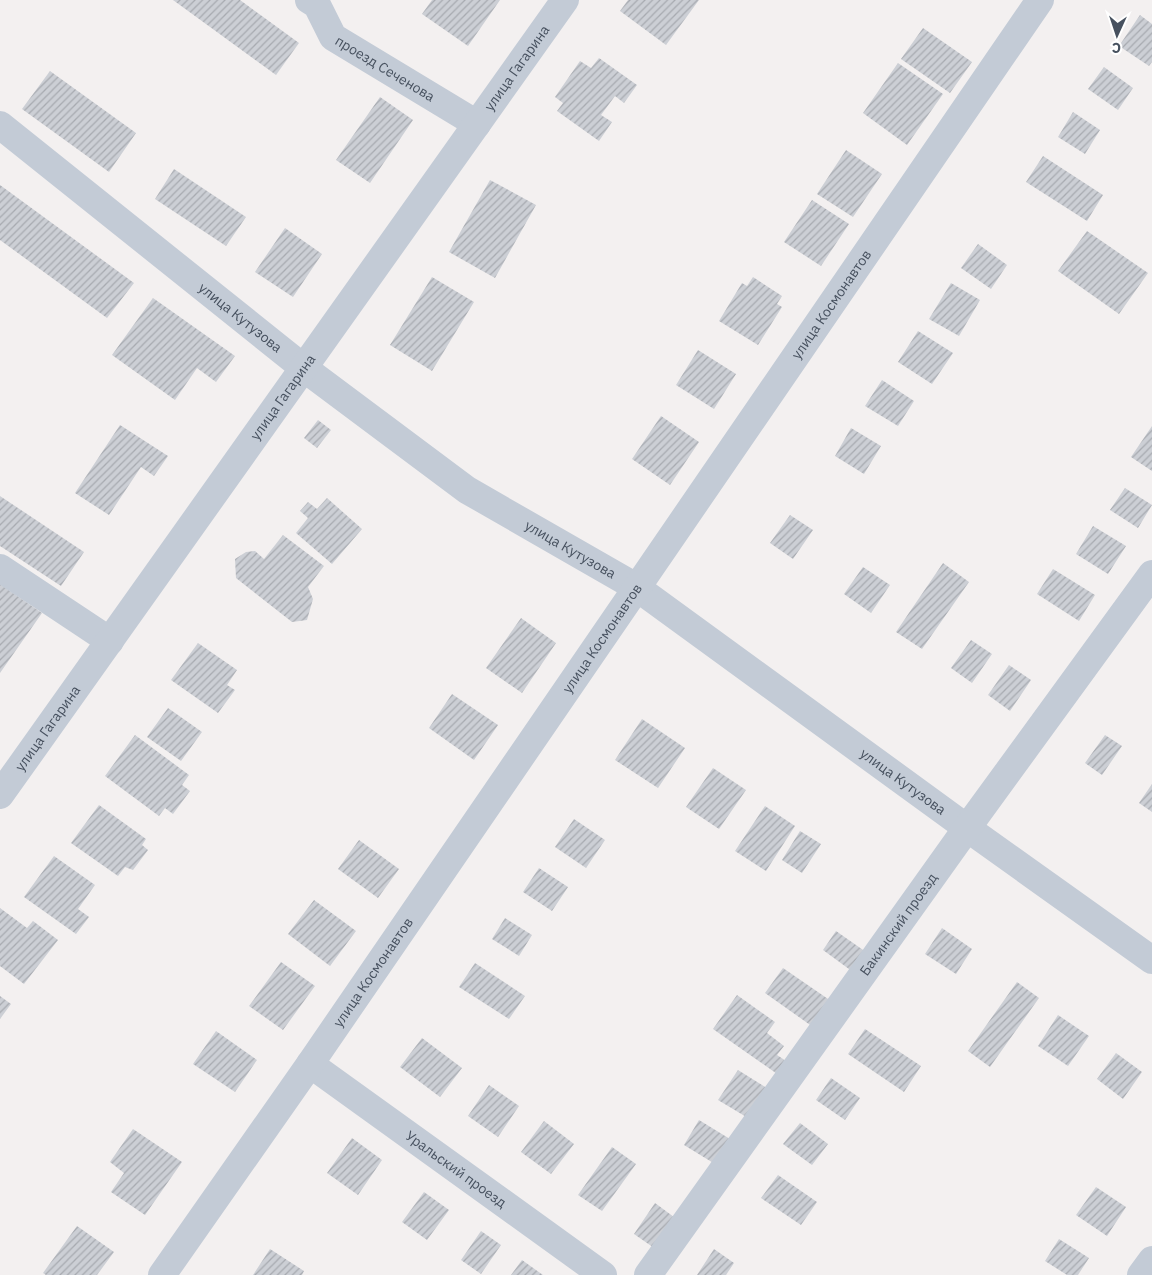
<svg xmlns="http://www.w3.org/2000/svg" width="1152" height="1275" viewBox="0 0 1152 1275" font-family="'IBM Plex Sans',sans-serif">
	<style>
		.building { fill: url(#building-hatch) }
		.lines { fill: none; stroke-linecap: round; stroke-linejoin: round }
		.minor { stroke: #c3cbd6; stroke-width: 28 }
		.labels { text-anchor: middle; dominant-baseline: central; stroke-width: 4; stroke-linejoin: round; paint-order: stroke }
		.street-label { font-size: 14px; fill: #47515f; stroke: #fff }
	</style>
	<defs>
		<pattern id="building-hatch" width="6" height="6" patternUnits="userSpaceOnUse" patternTransform="scale(1.25)"><rect width="6" height="6" fill="#cccfd5"/><path d="M-1 1l2-2M0 6l6-6M5 7l2-2" fill="none" stroke="#a7aab0"/></pattern>
	</defs>
	<rect width="100%" height="100%" fill="#f3f0f0"/>
	<!-- building -->
	<path class="building" d="M 173,0 L 240,0 L 299,43 L 276,75 Z
		M 432,0 L 500,0 L 468,46 L 422,14 Z
		M 628,0 L 699,0 L 666,45 L 620,11 Z
		M 1140,15 L 1152,24 L 1152,62 L 1149,66 L 1119,46 Z
		M 923,28 L 972,62 L 950,93 L 901,59 Z
		M 599,58 L 637,85 L 624,103 L 615,96 L 601,115 L 612,122 L 599,141 L 557,111 L 563,103 L 555,97 L 580,61 L 591,68 Z
		M 898,63 L 943,94 L 907,145 L 863,113 Z
		M 1104,67 L 1133,88 L 1118,110 L 1088,89 Z
		M 50,71 L 136,133 L 109,172 L 22,109 Z
		M 380,97 L 413,120 L 370,183 L 336,160 Z
		M 1073,112 L 1100,130 L 1085,154 L 1058,137 Z
		M 846,150 L 882,174 L 853,217 L 817,194 Z
		M 1043,156 L 1103,195 L 1087,221 L 1026,182 Z
		M 174,169 L 246,217 L 226,246 L 155,199 Z
		M 490,180 L 536,205 L 495,278 L 449,252 Z
		M 0,185 L 134,283 L 107,318 L 0,240 Z
		M 812,200 L 849,224 L 821,266 L 784,242 Z
		M 285,228 L 322,254 L 293,297 L 255,272 Z
		M 1087,231 L 1148,273 L 1119,314 L 1058,271 Z
		M 978,244 L 1007,265 L 991,289 L 961,268 Z
		M 432,277 L 474,302 L 432,371 L 390,345 Z
		M 753,277 L 782,296 L 777,304 L 782,307 L 758,345 L 719,321 L 742,283 L 747,286 Z
		M 951,283 L 980,300 L 959,336 L 929,319 Z
		M 153,298 L 235,356 L 216,382 L 197,368 L 175,400 L 112,355 Z
		M 918,331 L 953,353 L 932,384 L 898,362 Z
		M 698,350 L 736,374 L 714,409 L 676,385 Z
		M 882,380 L 914,401 L 898,426 L 865,406 Z
		M 661,416 L 699,442 L 670,485 L 632,459 Z
		M 318,420 L 331,430 L 317,448 L 304,438 Z
		M 120,425 L 168,456 L 154,476 L 141,467 L 109,515 L 75,493 Z
		M 1152,426 L 1152,471 L 1131,457 Z
		M 851,428 L 881,446 L 864,474 L 835,456 Z
		M 1125,488 L 1152,505 L 1138,528 L 1110,510 Z
		M 0,496 L 84,552 L 61,586 L 0,546 Z
		M 327,498 L 362,529 L 332,564 L 296,533 L 308,518 L 300,511 L 308,502 L 317,509 Z
		M 790,515 L 813,530 L 793,559 L 770,543 Z
		M 1093,526 L 1126,546 L 1108,574 L 1076,554 Z
		M 283,535 L 324,566 L 308,587 L 313,599 L 307,620 L 292,622 L 236,578 L 235,559 L 246,552 L 255,551 L 264,559 Z
		M 943,563 L 969,582 L 922,649 L 896,632 Z
		M 863,567 L 890,585 L 871,613 L 844,594 Z
		M 1053,569 L 1095,595 L 1079,621 L 1037,594 Z
		M 0,584 L 42,613 L 0,673 Z
		M 521,618 L 556,643 L 522,693 L 486,668 Z
		M 971,640 L 992,654 L 972,683 L 951,668 Z
		M 198,643 L 237,670 L 227,685 L 235,690 L 218,713 L 171,680 Z
		M 1009,665 L 1031,680 L 1010,711 L 988,695 Z
		M 452,694 L 498,725 L 474,760 L 429,728 Z
		M 168,708 L 202,732 L 181,761 L 147,737 Z
		M 642,719 L 685,748 L 658,788 L 615,760 Z
		M 135,735 L 189,775 L 182,785 L 190,791 L 173,814 L 165,808 L 159,816 L 105,776 Z
		M 1105,735 L 1122,746 L 1102,775 L 1085,763 Z
		M 713,768 L 746,790 L 719,829 L 686,807 Z
		M 1152,784 L 1152,812 L 1139,803 Z
		M 99,805 L 146,839 L 142,845 L 148,850 L 133,870 L 125,867 L 118,876 L 71,843 Z
		M 765,806 L 795,826 L 766,871 L 735,851 Z
		M 574,819 L 605,840 L 586,868 L 555,847 Z
		M 800,831 L 821,844 L 802,873 L 782,860 Z
		M 359,840 L 399,869 L 378,898 L 338,869 Z
		M 54,856 L 95,885 L 78,909 L 89,917 L 76,934 L 24,897 Z
		M 539,868 L 568,887 L 552,911 L 523,892 Z
		M 314,900 L 356,931 L 330,966 L 288,934 Z
		M 0,908 L 27,928 L 33,921 L 58,940 L 24,984 L 0,966 Z
		M 505,918 L 532,935 L 519,956 L 492,939 Z
		M 942,928 L 972,949 L 956,974 L 925,954 Z
		M 836,931 L 866,952 L 853,972 L 823,950 Z
		M 281,962 L 315,986 L 283,1030 L 249,1006 Z
		M 475,963 L 525,996 L 509,1019 L 459,987 Z
		M 783,968 L 831,1001 L 813,1027 L 765,993 Z
		M 1017,982 L 1039,998 L 990,1067 L 968,1051 Z
		M 737,995 L 775,1022 L 767,1033 L 784,1046 L 777,1055 L 789,1063 L 780,1076 L 713,1029 Z
		M 0,996 L 11,1004 L 0,1019 Z
		M 1058,1015 L 1089,1036 L 1068,1066 L 1038,1046 Z
		M 865,1029 L 921,1066 L 904,1092 L 848,1054 Z
		M 216,1031 L 257,1060 L 235,1092 L 193,1064 Z
		M 422,1038 L 462,1068 L 440,1097 L 400,1067 Z
		M 1116,1053 L 1142,1072 L 1123,1099 L 1097,1079 Z
		M 738,1070 L 767,1088 L 748,1118 L 718,1100 Z
		M 831,1078 L 860,1098 L 845,1120 L 816,1100 Z
		M 489,1085 L 519,1106 L 498,1137 L 468,1116 Z
		M 699,1120 L 730,1139 L 715,1164 L 684,1145 Z
		M 544,1121 L 574,1144 L 551,1174 L 521,1152 Z
		M 800,1123 L 828,1144 L 812,1165 L 783,1144 Z
		M 133,1129 L 182,1162 L 145,1215 L 111,1192 L 124,1173 L 110,1162 Z
		M 352,1138 L 382,1160 L 358,1195 L 327,1173 Z
		M 612,1147 L 636,1164 L 602,1211 L 578,1195 Z
		M 778,1175 L 817,1202 L 801,1225 L 761,1198 Z
		M 1096,1187 L 1126,1207 L 1107,1236 L 1076,1215 Z
		M 424,1192 L 449,1210 L 427,1240 L 402,1222 Z
		M 655,1203 L 678,1220 L 657,1250 L 634,1234 Z
		M 77,1226 L 114,1252 L 97,1275 L 46,1275 L 43,1273 Z
		M 481,1231 L 501,1245 L 481,1274 L 461,1260 Z
		M 1059,1239 L 1089,1258 L 1078,1275 L 1067,1275 L 1045,1261 Z
		M 270,1249 L 304,1271 L 302,1275 L 253,1275 Z
		M 714,1249 L 734,1263 L 726,1275 L 697,1275 Z
		M 522,1260 L 543,1275 L 511,1275 Z"/>
	<g class="lines">
		<!-- minor -->
		<g class="minor">
			<path id="s1" d="M 309,0 L 317,5 L 333,37 L 477,124"/>
			<path id="s2" d="M 0,125 L 305,369 L 467,490 L 636,587 L 967,828 L 1152,960"/>
			<path d="M 0,568 L 110,641"/>
			<path id="s3" d="M 0,795 L 565,0"/>
			<path id="s4" d="M 310,1064 L 603,1275"/>
			<path id="s5" d="M 162,1275 L 310,1064 L 1040,0"/>
			<path id="s6" d="M 648,1275 L 967,828 L 1152,574"/>
			<path d="M 1141,1275 L 1152,1260"/>
		</g>
	</g>
	<g class="labels">
		<!-- street labels -->
		<g class="street-label">
			<text stroke="none"><textPath href="#s3" startOffset="892">улица Гагарина</textPath></text>
			<text stroke="none"><textPath href="#s1" startOffset="106">проезд Сеченова</textPath></text>
			<text stroke="none"><textPath href="#s5" startOffset="1179">улица Космонавтов</textPath></text>
			<text stroke="none"><textPath href="#s2" startOffset="308">улица Кутузова</textPath></text>
			<text stroke="none"><textPath href="#s3" startOffset="488">улица Гагарина</textPath></text>
			<text stroke="none"><textPath href="#s2" startOffset="712">улица Кутузова</textPath></text>
			<text stroke="none"><textPath href="#s5" startOffset="774">улица Космонавтов</textPath></text>
			<text stroke="none"><textPath href="#s3" startOffset="82">улица Гагарина</textPath></text>
			<text stroke="none"><textPath href="#s2" startOffset="1118">улица Кутузова</textPath></text>
			<text stroke="none"><textPath href="#s6" startOffset="431">Бакинский проезд</textPath></text>
			<text stroke="none"><textPath href="#s5" startOffset="369">улица Космонавтов</textPath></text>
			<text stroke="none"><textPath href="#s4" startOffset="180">Уральский проезд</textPath></text>
		</g>
	</g>
	<!-- north arrow -->
	<g transform="translate(1117 35) rotate(183)" stroke="#ffffff" stroke-width="4" paint-order="stroke">
	<path d="M0-4L9 19L0 12L-9 19Z" fill="#47515f"/>
	<text y="-8" font-size="14" font-weight="bold" text-anchor="middle" fill="#47515f">С</text>
	</g>
</svg>
